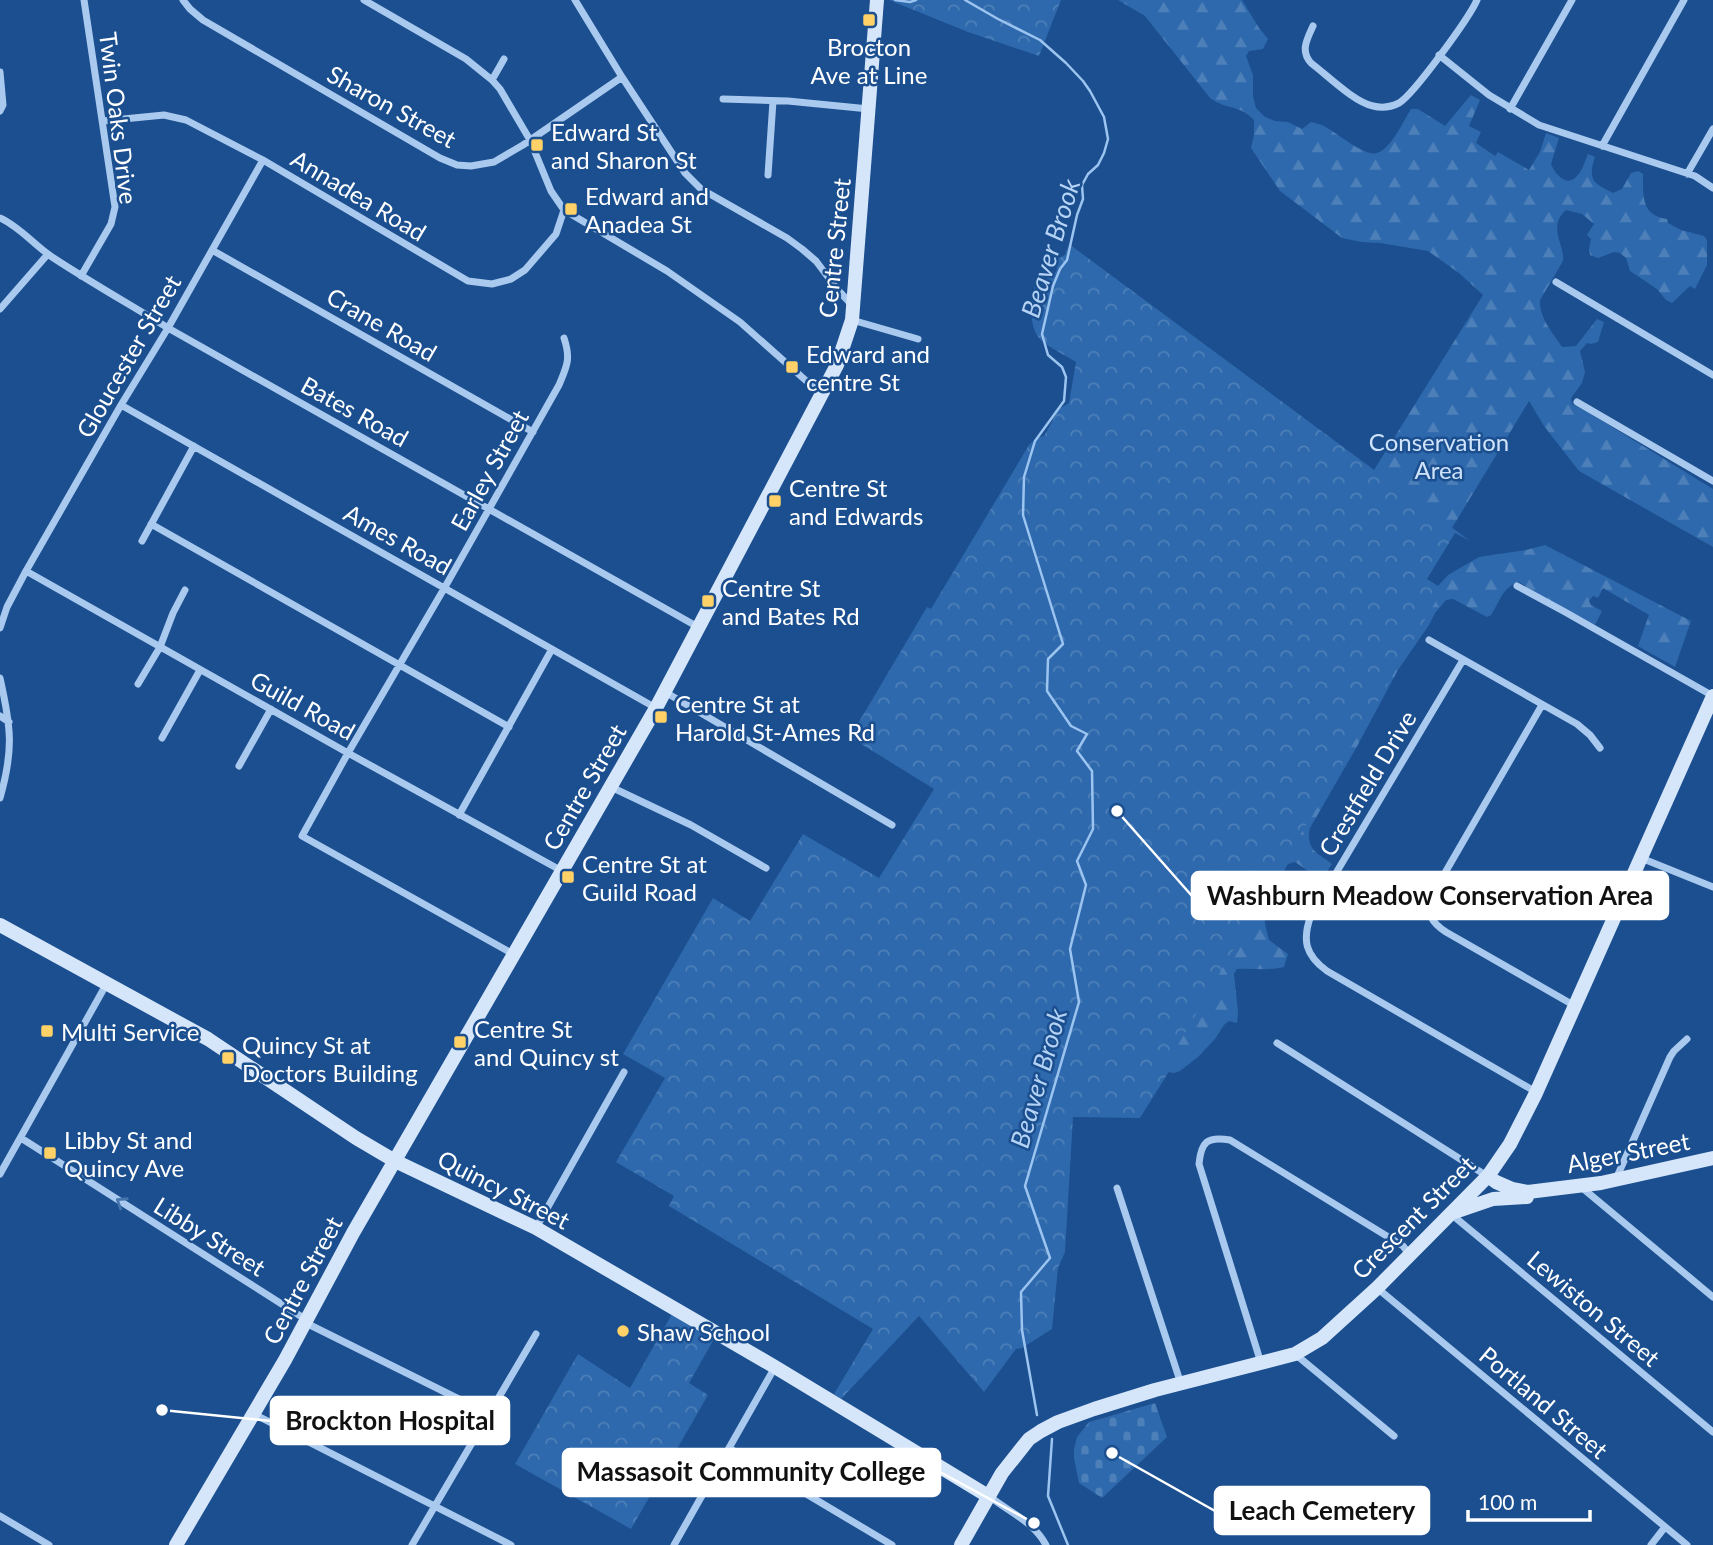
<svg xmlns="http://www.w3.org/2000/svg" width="1713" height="1545" viewBox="0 0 1713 1545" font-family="Lato,sans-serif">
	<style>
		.forest { fill: url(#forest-firs) }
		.cemetery { fill: url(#cemetery-stones) }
		.park { fill: url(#park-crowns) }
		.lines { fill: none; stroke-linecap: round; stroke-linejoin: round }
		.stream { stroke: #9cc4f0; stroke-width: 2.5 }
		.street { stroke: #a9c9ee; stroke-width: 7 }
		.secondary { stroke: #d6e6fa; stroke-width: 14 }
		.oneway { stroke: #4674ac }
		.poi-dot { fill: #ffd166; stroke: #1b4f8f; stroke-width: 2.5 }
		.labels { text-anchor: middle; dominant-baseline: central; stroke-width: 5; stroke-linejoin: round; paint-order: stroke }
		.poi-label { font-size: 24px; fill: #fff; stroke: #1b4f8f; text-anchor: start }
		.street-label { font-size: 24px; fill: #fff; stroke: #1b4f8f }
		.park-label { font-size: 24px; fill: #cfe3fa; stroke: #1b4f8f }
		.water-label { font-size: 26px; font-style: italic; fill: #b5d3f5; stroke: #1b4f8f }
		.leader { fill: none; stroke: #fff; stroke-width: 2.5 }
		.callout-dot { fill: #fff; stroke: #1b4f8f; stroke-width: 2.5 }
		.callout { fill: #fff; stroke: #fff; stroke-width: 2.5 }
		.callout-label { font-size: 26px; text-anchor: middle; font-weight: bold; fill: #111 }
	</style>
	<defs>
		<pattern id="forest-firs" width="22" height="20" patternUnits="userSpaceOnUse" patternTransform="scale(1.75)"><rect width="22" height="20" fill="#2e69ad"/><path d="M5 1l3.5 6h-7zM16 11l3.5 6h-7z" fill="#4d80b9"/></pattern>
		<pattern id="cemetery-stones" width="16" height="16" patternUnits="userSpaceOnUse" patternTransform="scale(1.75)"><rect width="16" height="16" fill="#2e69ad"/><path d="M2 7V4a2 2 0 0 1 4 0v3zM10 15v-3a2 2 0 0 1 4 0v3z" fill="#4d80b9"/></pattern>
		<pattern id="park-crowns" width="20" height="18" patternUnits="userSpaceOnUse" patternTransform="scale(1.75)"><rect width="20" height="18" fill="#2e69ad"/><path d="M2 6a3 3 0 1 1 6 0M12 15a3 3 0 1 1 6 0" fill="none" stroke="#4d80b9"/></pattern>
	</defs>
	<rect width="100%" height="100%" fill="#1b4f8f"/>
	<!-- forest -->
	<path class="forest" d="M 1118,0 L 1242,0 L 1259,28 L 1268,39 L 1263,49 L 1249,51 L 1246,56 L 1253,75 L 1253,96 L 1256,108 L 1265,117 L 1275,121 L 1288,122 L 1302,129 L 1311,122 C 1315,123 1319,124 1322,125 C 1335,131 1364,157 1377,153 C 1391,149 1404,120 1411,109 L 1418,109 L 1445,126 L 1471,95 L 1480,100 L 1469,126 L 1481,132 L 1476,143 L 1495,156 L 1498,152 L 1529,170 L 1540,152 L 1546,133 L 1559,138 L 1551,164 C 1555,174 1567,188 1577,176 C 1582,171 1585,161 1588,154 L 1595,157 C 1587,181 1594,183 1613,193 L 1622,189 L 1631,173 L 1638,171 L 1643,174 C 1643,195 1641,216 1667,219 L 1668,223 L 1681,230 L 1704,236 L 1707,240 L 1707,265 L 1695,289 L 1690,286 L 1672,303 L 1666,300 L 1657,289 L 1630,271 L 1626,258 L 1620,253 L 1614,252 L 1598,258 L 1590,255 L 1589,249 L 1591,239 L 1587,235 L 1594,224 L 1582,214 L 1566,210 C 1547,227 1565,245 1563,261 L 1540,300 C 1539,318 1553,333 1562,347 L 1576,346 L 1597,319 L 1604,322 L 1598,342 L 1591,344 L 1587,343 L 1580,351 L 1585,372 L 1582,383 L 1571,398 L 1572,404 L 1586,411 L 1713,489 L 1713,547 L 1579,471 L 1544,426 L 1529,401 L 1452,528 L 1374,470 L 1483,295 L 1459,273 L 1428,251 L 1380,243 L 1361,242 L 1342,238 L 1280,191 L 1251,148 L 1254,135 L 1254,120 C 1239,104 1226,110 1210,98 L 1145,16 Z
		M 1545,545 L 1691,621 L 1675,667 L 1638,646 L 1649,615 L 1603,588 L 1598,598 L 1593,596 L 1589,601 L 1591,605 L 1602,611 L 1595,625 L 1558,607 L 1519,582 C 1502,587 1500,602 1491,615 L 1487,617 L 1453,599 L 1446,600 L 1435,613 L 1429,625 L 1398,670 L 1355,750 L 1310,828 C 1306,850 1316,852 1332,864 L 1321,880 L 1295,862 L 1288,864 L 1264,906 L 1265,924 L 1269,940 L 1288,954 L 1284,967 C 1268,971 1253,968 1237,969 L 1234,974 L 1238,1012 L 1237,1023 L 1229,1021 L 1224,1025 L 1215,1039 L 1198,1057 L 1180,1071 L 1174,1073 L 1158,1070 L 1427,598 L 1448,575 L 1479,557 L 1526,550 Z"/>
	<!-- cemetery -->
	<path class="cemetery" d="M 1155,1403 L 1167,1437 L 1102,1498 L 1079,1483 L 1074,1458 L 1074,1449 L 1077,1437 L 1089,1422 Z"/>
	<!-- park -->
	<path class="park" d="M 889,0 L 1061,0 L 1039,56 L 968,32 Z
		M 1069,244 L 1470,541 L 1455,533 L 1427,579 L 1443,589 L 1178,1045 L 1183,1049 L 1140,1118 L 1073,1117 L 1065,1252 L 1058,1268 L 1052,1329 L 1022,1348 L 1016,1349 L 984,1392 L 919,1316 L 841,1399 L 834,1394 L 873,1329 L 669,1206 L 674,1196 L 616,1162 L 665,1078 L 623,1054 L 713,898 L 750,921 L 803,834 L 879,878 L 934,789 L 850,737 L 927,607 L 931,609 L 1029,445 L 1037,438 L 1044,436 L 1059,409 L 1069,403 L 1076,362 C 1065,355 1052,349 1042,341 C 1028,330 1030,299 1036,283 L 1054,275 L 1057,269 L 1055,260 L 1065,255 Z
		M 672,1314 L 714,1339 L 689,1383 L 708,1395 L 631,1529 L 515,1464 L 578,1354 L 630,1388 Z"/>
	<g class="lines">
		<!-- stream -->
		<path class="stream" d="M 895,0 L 910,2 L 916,0
			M 965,0 L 998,19 L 1040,40 L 1066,63 L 1083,81 L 1090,91 L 1104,117 L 1108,139 L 1104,153 L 1098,165 L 1088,174 L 1082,185 L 1083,199 L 1077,215 L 1067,260 L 1060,269 L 1053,286 L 1042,334 L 1048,355 L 1062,367 L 1066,377 L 1064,401 L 1035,441 L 1024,477 L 1023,515 L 1063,644 L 1048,659 L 1047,691 L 1071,726 L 1087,734 L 1077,751 L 1092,771 L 1093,829 L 1077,861 L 1086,885 L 1070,949 L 1079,1002 L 1025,1186 L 1050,1258 L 1021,1292 L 1022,1330 L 1037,1415
			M 1052,1439 L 1048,1496 L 1068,1545"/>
		<!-- street -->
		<path class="street" d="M 183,0 L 190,9 L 203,20 L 440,158 L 457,165 L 471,166 L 494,162 L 523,145 L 622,77
			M 364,0 L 466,59 L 492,80 L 500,89 L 530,140 L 551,191 L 564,210 L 667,271 L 740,322 L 821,394
			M 575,0 L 622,77 L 685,173 L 701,189 L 787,238 L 802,249 L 816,261 L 837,289 L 852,305
			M 1313,26 C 1307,39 1300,51 1311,63 C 1327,75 1354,102 1373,106 C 1381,108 1391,107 1399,103 C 1414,94 1469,18 1477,0
			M 1439,55 L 1489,95 L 1539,125 L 1695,176 L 1713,188
			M 0,72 L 3,105 L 0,111
			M 492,80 L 504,59
			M 723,99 L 788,101 L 869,109
			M 1510,109 L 1572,0
			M 103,121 L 164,115 L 186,120 L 263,160 L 468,281 L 492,284 L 511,279 L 525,270 L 556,234 L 564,210
			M 1602,146 L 1684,0
			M 1687,174 L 1713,129
			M 768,175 L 773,101
			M 0,218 C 20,227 34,245 52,257 C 90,282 129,304 168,328 L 698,627
			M 212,250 L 533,432
			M 81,276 L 111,224 L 115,207 L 84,0
			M 1556,282 L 1713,375
			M 0,309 L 48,254
			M 852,320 L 918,339
			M 1577,402 L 1713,481
			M 121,405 L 656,708
			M 151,524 L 509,727
			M 142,541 L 194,446
			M 26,571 L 348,753 L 562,871
			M 1517,586 L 1565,612 L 1713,696
			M 0,628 L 7,607 L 26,571 L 121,405 L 168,328 L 263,160
			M 1429,640 L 1577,724 L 1590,735 L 1600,748
			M 1463,660 L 1311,915 C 1302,940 1305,955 1327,971 L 1536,1092
			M 0,678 C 11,727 14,749 0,798
			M 138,684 L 160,647 L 173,613 L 185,590
			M 665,692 L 892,825
			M 1542,705 L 1431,897 C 1426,914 1432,923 1446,932 L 1575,1006
			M 0,716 L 9,722
			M 162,738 L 200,670
			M 239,766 L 271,709
			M 611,787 L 691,825 L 766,868
			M 459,815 L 552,649
			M 1641,858 L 1713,887
			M 513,954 L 302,836 L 348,753 L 445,587 L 559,385 C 567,366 571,359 564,338
			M 1277,1043 L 1487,1176
			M 21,1138 L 302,1317 L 306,1323 L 489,1414
			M 0,1174 L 107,983
			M 1616,1179 L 1670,1057 L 1674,1051 L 1687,1039
			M 1580,1186 L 1713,1297
			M 1117,1188 L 1181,1384
			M 1451,1214 L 1713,1432
			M 536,1228 L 624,1072
			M 1377,1288 L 1687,1545
			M 1295,1354 L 1394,1436
			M 1261,1363 L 1199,1164 C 1201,1142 1207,1136 1230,1140 L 1403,1246 L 1410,1255
			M 254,1414 L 511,1545
			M 729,1448 L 892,1545
			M 989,1496 C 1009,1512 1034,1522 1046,1545
			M 0,1516 L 49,1545
			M 412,1545 L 536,1334
			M 674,1545 L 775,1367
			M 1651,1545 L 1665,1527"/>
		<!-- secondary -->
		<path class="secondary" d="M 0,925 L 208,1039 L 356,1138 L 395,1161 L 536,1228 L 775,1367 L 988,1496
			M 1488,1176 L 1496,1182 L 1512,1189 L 1528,1192 L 1601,1183 L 1713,1158
			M 1455,1212 L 1493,1199 L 1527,1197
			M 176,1545 L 285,1360 L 353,1233 L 656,708 L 837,365 L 852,320 L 877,0
			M 961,1545 L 1002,1473 L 1029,1439 L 1041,1431 L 1058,1422 L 1094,1409 L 1155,1390 L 1295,1354 L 1322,1338 L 1377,1288 L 1488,1176 L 1510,1144 L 1536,1093 L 1713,696"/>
	</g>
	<!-- one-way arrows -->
	<defs><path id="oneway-chevron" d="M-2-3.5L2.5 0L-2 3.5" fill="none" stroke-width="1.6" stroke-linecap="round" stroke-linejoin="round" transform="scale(1.75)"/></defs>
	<use class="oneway" href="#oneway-chevron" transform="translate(121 1202) rotate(-147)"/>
	<!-- markers -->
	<g class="poi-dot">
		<rect x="862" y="13" width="14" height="14" rx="3.5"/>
		<rect x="530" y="138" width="14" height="14" rx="3.5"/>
		<rect x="564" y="202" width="14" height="14" rx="3.5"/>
		<rect x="785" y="360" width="14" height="14" rx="3.5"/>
		<rect x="768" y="494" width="14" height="14" rx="3.5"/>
		<rect x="701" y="594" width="14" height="14" rx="3.5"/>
		<rect x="654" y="710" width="14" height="14" rx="3.5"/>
		<rect x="561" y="870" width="14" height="14" rx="3.5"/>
		<rect x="40" y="1024" width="14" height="14" rx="3.5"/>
		<rect x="453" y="1035" width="14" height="14" rx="3.5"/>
		<rect x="221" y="1051" width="14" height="14" rx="3.5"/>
		<rect x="43" y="1146" width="14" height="14" rx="3.5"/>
		<circle cx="623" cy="1331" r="7"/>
	</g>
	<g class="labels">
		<!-- poi labels -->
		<g class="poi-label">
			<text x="869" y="46" text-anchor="middle">Brocton<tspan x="869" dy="28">Ave at Line</tspan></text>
			<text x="551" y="131">Edward St<tspan x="551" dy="28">and Sharon St</tspan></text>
			<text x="585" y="195">Edward and<tspan x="585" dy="28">Anadea St</tspan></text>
			<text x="806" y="353">Edward and<tspan x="806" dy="28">centre St</tspan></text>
			<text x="789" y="487">Centre St<tspan x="789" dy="28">and Edwards</tspan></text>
			<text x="722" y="587">Centre St<tspan x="722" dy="28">and Bates Rd</tspan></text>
			<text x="675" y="703">Centre St at<tspan x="675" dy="28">Harold St-Ames Rd</tspan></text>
			<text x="582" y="863">Centre St at<tspan x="582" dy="28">Guild Road</tspan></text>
			<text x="474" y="1028">Centre St<tspan x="474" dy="28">and Quincy st</tspan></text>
			<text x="61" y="1031">Multi Service</text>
			<text x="242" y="1044">Quincy St at<tspan x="242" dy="28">Doctors Building</tspan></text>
			<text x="64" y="1139">Libby St and<tspan x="64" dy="28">Quincy Ave</tspan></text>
			<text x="637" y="1331">Shaw School</text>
		</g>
		<!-- street labels -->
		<g class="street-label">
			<text transform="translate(392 106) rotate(29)">Sharon Street</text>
			<text transform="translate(119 118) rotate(83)">Twin Oaks Drive</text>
			<text transform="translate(359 195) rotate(31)">Annadea Road</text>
			<text transform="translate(834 248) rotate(-84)">Centre Street</text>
			<text transform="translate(382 324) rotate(30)">Crane Road</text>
			<text transform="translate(128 356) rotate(-60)">Gloucester Street</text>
			<text transform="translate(355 411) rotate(29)">Bates Road</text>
			<text transform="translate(489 470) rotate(-61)">Earley Street</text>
			<text transform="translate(398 539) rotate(29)">Ames Road</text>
			<text transform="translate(303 705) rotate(29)">Guild Road</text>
			<text transform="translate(1367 783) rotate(-59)">Crestfield Drive</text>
			<text transform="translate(584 787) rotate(-60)">Centre Street</text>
			<text transform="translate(1628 1152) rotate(-11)">Alger Street</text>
			<text transform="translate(504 1189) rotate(27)">Quincy Street</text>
			<text transform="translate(1413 1217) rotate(-45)">Crescent Street</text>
			<text transform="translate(210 1236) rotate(32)">Libby Street</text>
			<text transform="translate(302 1280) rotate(-62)">Centre Street</text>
			<text transform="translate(1594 1308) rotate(40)">Lewiston Street</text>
			<text transform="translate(1544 1402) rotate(40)">Portland Street</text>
		</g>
		<!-- park labels -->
		<g class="park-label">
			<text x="1439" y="441">Conservation<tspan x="1439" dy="28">Area</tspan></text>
		</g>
		<!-- water labels -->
		<g class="water-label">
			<text transform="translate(1050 248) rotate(-73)">Beaver Brook</text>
			<text transform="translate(1038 1078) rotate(-74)">Beaver Brook</text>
		</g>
	</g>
	<!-- callouts -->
	<path class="leader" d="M1117 811L1192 896M162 1410L271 1421M1034 1523L940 1472M1112 1453L1215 1511"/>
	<g class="callout-dot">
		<circle cx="1117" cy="811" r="7"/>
		<circle cx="162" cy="1410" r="7"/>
		<circle cx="1034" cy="1523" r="7"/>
		<circle cx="1112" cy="1453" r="7"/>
	</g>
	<g class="callout">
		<rect x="1192" y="872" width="476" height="47" rx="7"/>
		<rect x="271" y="1397" width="238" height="47" rx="7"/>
		<rect x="563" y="1449" width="377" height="47" rx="7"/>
		<rect x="1215" y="1487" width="214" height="47" rx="7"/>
	</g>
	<g class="callout-label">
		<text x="1430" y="905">Washburn Meadow Conservation Area</text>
		<text x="390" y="1430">Brockton Hospital</text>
		<text x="751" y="1481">Massasoit Community College</text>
		<text x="1322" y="1520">Leach Cemetery</text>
	</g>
	<!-- scale -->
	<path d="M1468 1510v10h122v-10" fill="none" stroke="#ffffff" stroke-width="3.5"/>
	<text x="1478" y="1510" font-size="21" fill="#ffffff" stroke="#1b4f8f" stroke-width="5" paint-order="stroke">100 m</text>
</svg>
